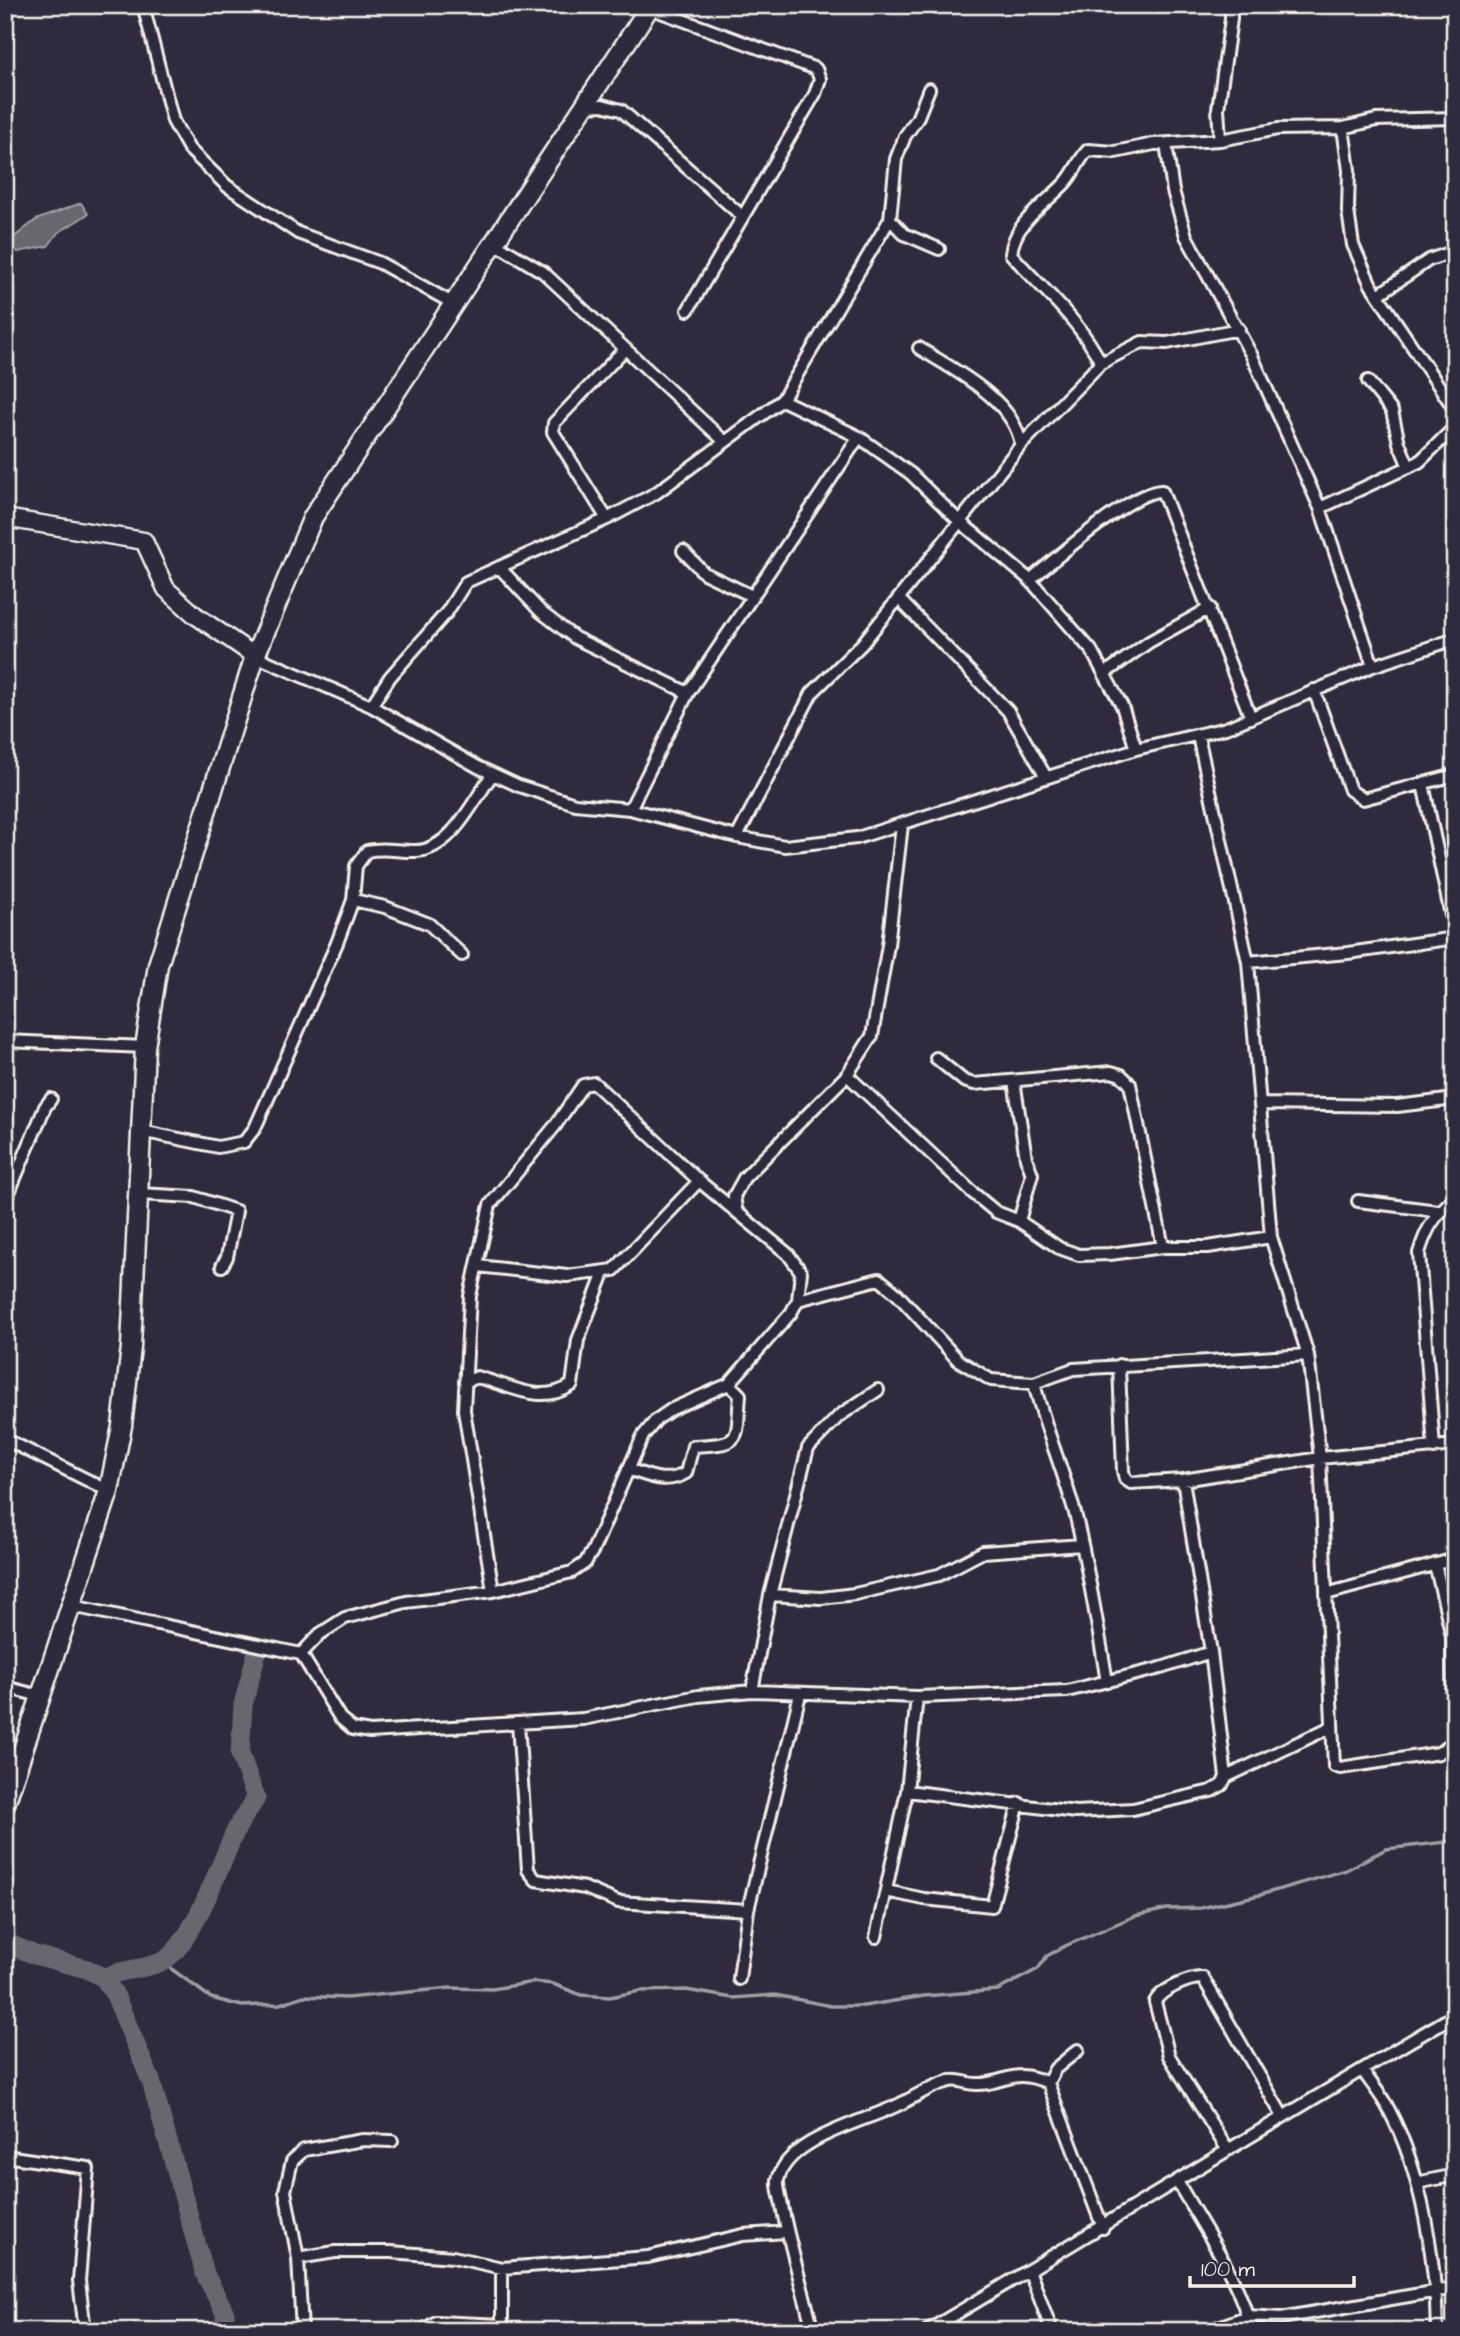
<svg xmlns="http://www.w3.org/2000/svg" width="1460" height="2336" viewBox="0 0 1460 2336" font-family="'Architects Daughter',sans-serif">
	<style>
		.water { fill: #6a6670; stroke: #a19ea0; stroke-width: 2 }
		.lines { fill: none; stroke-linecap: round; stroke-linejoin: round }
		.stream { stroke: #a19ea0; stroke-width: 3.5 }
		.river { stroke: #6a6670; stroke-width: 19 }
		.street-casing { stroke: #f4f1e8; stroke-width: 16 }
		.secondary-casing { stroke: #f4f1e8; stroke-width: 21 }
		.primary-casing { stroke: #f4f1e8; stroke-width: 23 }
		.street { stroke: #2f2a3d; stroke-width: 10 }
		.secondary { stroke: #2f2a3d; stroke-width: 16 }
		.primary { stroke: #2f2a3d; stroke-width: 18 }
	</style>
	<rect width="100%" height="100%" fill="#2f2a3d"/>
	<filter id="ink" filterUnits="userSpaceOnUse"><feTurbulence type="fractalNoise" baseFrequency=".0143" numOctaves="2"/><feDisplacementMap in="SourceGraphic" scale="14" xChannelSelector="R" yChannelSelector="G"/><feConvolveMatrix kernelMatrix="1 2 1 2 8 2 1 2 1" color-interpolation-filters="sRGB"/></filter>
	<g filter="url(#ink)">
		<!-- water -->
		<path class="water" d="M 81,203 L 88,214 L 58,233 L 48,246 L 18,252 L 13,248 L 13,238 L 36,220 Z"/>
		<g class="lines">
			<!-- stream -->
			<path class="stream" d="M 162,1962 L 211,1998 L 242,2006 L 280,2004 L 304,1996 L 346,1998 L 451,1988 L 492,1989 L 534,1982 L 553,1984 L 581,1995 L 610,1997 L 640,1991 L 686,1990 L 733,1998 L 775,1995 L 831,2006 L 864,2006 L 924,1996 L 998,1990 L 1038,1969 L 1047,1956 L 1065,1946 L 1135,1916 L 1167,1909 L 1201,1908 L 1260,1895 L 1346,1870 L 1386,1849 L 1455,1841"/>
			<!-- river -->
			<path class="river" d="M 5,1942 L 35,1955 L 87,1969 L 104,1978 L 115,1995 L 151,2081 L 205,2274 L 225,2313 L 225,2331
				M 104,1978 C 123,1968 143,1970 161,1962 C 192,1948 221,1861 236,1830 C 241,1819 250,1809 256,1798 L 240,1754 L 243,1705 L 258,1648"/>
			<defs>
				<path id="street" d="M 143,5 L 173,121 L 189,149 L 227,186 L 298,233 L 380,263 L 454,304
					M 650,8 L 816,69 L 820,79 L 815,94 L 688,310
					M 587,106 L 602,105 L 621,110 L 742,216
					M 1343,128 L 1349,170 L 1348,211 L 1353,245 L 1371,285 L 1455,410
					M 1220,140 L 1218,109 L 1231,19 L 1231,9 L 1224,5
					M 1166,144 L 1173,191 L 1186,236 L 1252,356 L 1320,508 L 1373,666
					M 890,219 L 904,234 L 939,249
					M 494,243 L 543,272 L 724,441
					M 1378,295 L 1429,260 L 1455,251
					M 919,348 C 955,371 1014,399 1021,445
					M 1101,363 C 1079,319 1043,290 1011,254 C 1014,222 1046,204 1066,182 C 1075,172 1079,159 1088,150 L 1115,152 L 1154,144 L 1220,140 L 1278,129 L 1343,128 L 1376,120 L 1455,118
					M 1368,381 L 1392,411 L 1399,443 L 1409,467
					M 782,400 L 859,437 L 911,474 L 959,521 L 1030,580 L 1091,650 L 1122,706 L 1136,749
					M 1320,508 L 1419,462 L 1455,427
					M 607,519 L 553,432 L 554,423 L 624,350
					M 683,551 L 704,573 L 752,596
					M 499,567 L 541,612 L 575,638 L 688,693
					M 1030,580 C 1054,560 1134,489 1162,491 L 1251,718
					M 899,599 L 1008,711 L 1046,777
					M 255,656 L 371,706 L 478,767 L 519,786 L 575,804 L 630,809 L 737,837 L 785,846 L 857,838 L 1136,749 L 1226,728 L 1373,666 L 1455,639
					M 1104,674 L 1149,642 L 1210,608
					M 1314,690 L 1350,790 L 1363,799 L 1455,775
					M 371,706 L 390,677 L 447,612 L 466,582 L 607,519 L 656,493 L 782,400 L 890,219 L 896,159 L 905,136 L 917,119 L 929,89
					M 1198,736 L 1248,962 L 1271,1237 L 1308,1355 L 1320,1458 L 1334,1766 L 1340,1768 L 1439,1753 L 1453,1742 L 1452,1636 L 1435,1564
					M 1423,784 L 1455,934
					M 630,809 L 688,693 L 859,437
					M 737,837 L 812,693 L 862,644 L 1021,445 L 1101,363 L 1142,342 L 1167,343 L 1239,329
					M 353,900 L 385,907 L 429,924 L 462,955
					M 1248,962 L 1348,953 L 1455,938
					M 5,1041 L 145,1047
					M 936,1058 L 964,1081 L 974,1084 L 1111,1072 L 1121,1075 L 1130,1084 L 1163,1247
					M 847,1075 L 973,1193 L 996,1212 L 1019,1221 L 1059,1248 L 1079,1255 L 1110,1254 L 1163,1247 L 1208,1247 L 1271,1237
					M 1014,1081 L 1026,1158 L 1032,1174 L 1019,1221
					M 1260,1104 L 1397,1106 L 1455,1099
					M 141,1131 L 218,1147 L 244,1142 L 255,1128 L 337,943 L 353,900 L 356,866 L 367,851 C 385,847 399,852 417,851 C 452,849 473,801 492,775
					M 139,1194 L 194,1197 L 236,1211 L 227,1257 L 222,1266
					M 1358,1201 L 1438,1211
					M 5,1202 L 45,1107 L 51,1099
					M 736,1208 L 734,1196 L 744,1178 L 847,1075 L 872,1036 L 888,945 L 902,825
					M 478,1266 L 567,1276 L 614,1270 L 699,1181
					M 798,1300 L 879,1279 L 897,1294 L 958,1360 L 991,1380 L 1034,1383 L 1073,1369 L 1308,1355
					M 1119,1365 L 1123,1471 L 1125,1479 L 1131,1483 L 1183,1480 L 1320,1458 L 1455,1445
					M 465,1382 L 477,1377 C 510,1385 540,1406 572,1385 L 578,1340 L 604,1273
					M 1034,1383 C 1045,1429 1064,1472 1076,1517 C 1089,1572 1098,1627 1107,1682
					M 5,1439 L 109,1491
					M 1434,1448 L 1419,1253 C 1426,1229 1435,1214 1455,1198
					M 628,1469 C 649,1476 666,1485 686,1473 L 693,1446 C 744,1444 736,1441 740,1395 L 729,1384
					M 1183,1480 L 1211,1652 L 1226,1777
					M 1326,1594 L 1455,1559
					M 770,1595 L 821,1598 L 855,1594 L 939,1575 L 983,1552 L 1082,1545
					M 72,1606 L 301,1654 L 340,1718 L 353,1729 L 370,1732 L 583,1719 L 698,1696 L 752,1691 L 917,1697 L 1067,1691 L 1161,1668 L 1211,1652
					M 301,1654 L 320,1634 L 345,1618 L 406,1602 L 493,1591 L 572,1572 L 585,1563 L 593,1550 L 643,1436 L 656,1420 L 672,1409 L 729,1384 L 791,1313 L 798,1300 L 801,1272 L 788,1254 L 699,1181 L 594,1083 L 583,1085 L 555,1126 L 490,1205 L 470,1296 L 464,1410 L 493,1591
					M 5,1687 L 40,1696
					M 752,1691 L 770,1595 L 808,1448 L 839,1416 L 878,1390
					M 518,1723 L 528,1870 L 536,1880 L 585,1888 L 618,1902 L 748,1910
					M 907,1791 L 1076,1812 L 1133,1809 L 1211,1791 L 1222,1785 L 1226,1777 L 1331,1727
					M 886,1891 L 924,1899 L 992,1906 L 1019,1803
					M 876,1937 L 907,1791 L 917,1697
					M 739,1979 L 748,1910 L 800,1694
					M 1078,2050 L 1055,2069 L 1048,2083 L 1103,2228
					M 1362,2070 C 1371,2083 1382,2096 1389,2110 C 1422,2172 1436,2261 1437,2331
					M 1227,2149 L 1169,2056 L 1155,2002 C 1160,1990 1190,1977 1203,1978 L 1282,2115
					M 5,2156 L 88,2168 L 79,2281 L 85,2331
					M 1178,2183 C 1203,2227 1241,2281 1251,2331
					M 1417,2183 L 1455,2175
					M 298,2258 L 335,2252 L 391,2252 L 453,2257 L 502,2268 L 648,2257 L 743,2235 L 786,2232
					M 1029,2270 L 1052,2331
					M 302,2331 L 298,2258 L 285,2191 L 292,2161 L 304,2150 L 363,2140 L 392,2141
					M 422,2331 L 436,2322 L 502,2325
					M 502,2331 L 502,2268
					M 813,2331 C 803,2289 790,2248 782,2206 C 781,2198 777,2188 778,2180 C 787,2137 869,2121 902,2103 C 918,2095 932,2085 950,2081 C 960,2079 966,2084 976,2084 C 1005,2085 1012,2066 1048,2083
					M 927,2331 C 1104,2226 1278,2118 1455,2015
					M 1208,2331 L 1248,2316 L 1281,2318 L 1455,2288"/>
				<path id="secondary" d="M 5,518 L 144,541 L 166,589 L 195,615 L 255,656"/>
				<path id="primary" d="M 5,1804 L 109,1491 L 122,1426 L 131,1347 L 145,1047 L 158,965 L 255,656 L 313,517 L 651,5"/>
			</defs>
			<!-- street casing -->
			<use href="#street" class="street-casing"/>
			<!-- secondary casing -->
			<use href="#secondary" class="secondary-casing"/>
			<!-- primary casing -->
			<use href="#primary" class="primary-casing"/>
			<!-- street -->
			<use href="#street" class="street"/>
			<!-- secondary -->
			<use href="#secondary" class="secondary"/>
			<!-- primary -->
			<use href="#primary" class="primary"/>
		</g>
	</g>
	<!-- margin -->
	<rect width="1460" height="2336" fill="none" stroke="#2f2a3d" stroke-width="28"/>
	<rect x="14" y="14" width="1432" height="2308" fill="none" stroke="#f4f1e8" stroke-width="2.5" filter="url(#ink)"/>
	<!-- scale -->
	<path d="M1190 2276v10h164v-10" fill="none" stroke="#f4f1e8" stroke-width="3.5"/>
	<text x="1201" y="2276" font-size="21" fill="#f4f1e8" stroke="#2f2a3d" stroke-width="5" paint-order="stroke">100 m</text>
</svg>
